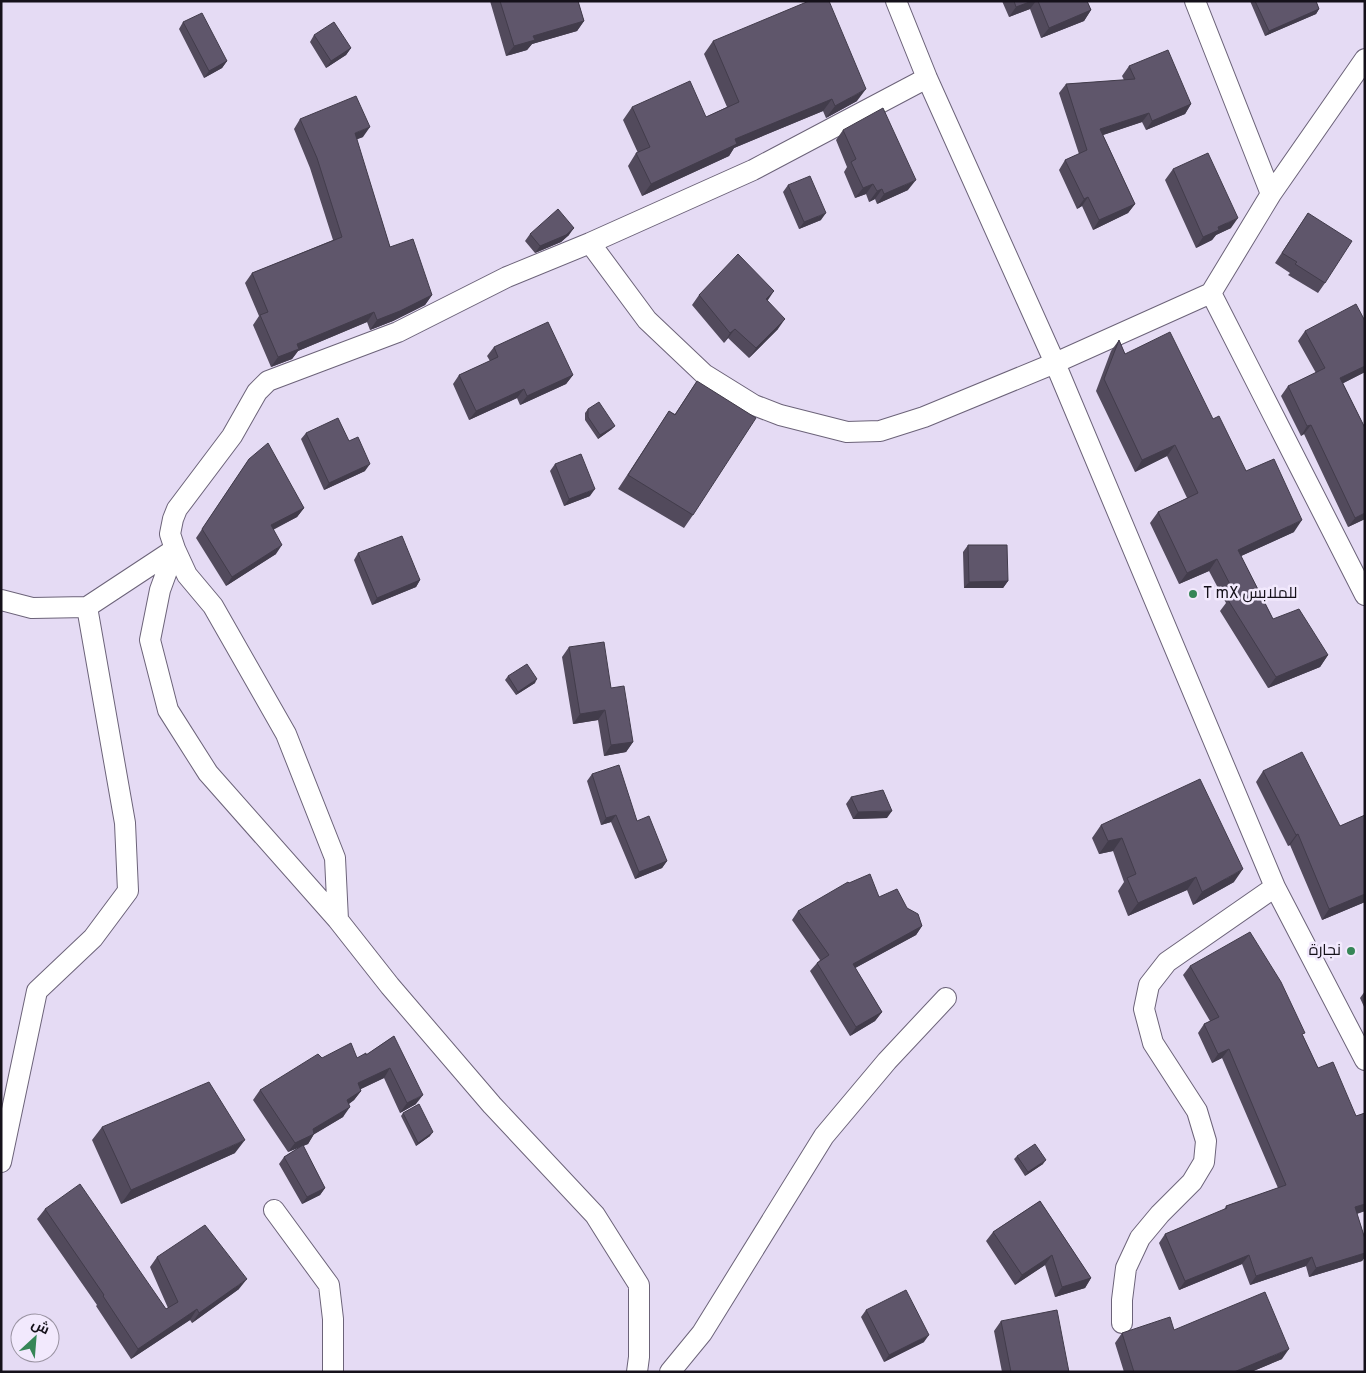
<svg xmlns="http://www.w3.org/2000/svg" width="1366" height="1373" viewBox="0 0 1366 1373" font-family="Overpass,Cairo,sans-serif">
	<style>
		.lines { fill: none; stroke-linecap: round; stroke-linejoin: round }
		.street-casing { stroke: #6c6379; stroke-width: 22 }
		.street { stroke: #fff; stroke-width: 20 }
		.wall { fill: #524a5c }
		.shaded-wall { fill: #423c4b }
		.building { fill: #5f566b; stroke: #423c4b }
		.poi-dot { fill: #368657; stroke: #f2e9fd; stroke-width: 2 }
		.labels { text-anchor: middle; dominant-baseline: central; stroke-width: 5; stroke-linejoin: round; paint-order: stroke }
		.poi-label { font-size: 16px; fill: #15111a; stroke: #f2e9fd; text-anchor: start }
	</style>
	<rect width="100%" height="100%" fill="#e5dbf4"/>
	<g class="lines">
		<defs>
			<path id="street" d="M 896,1 L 927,78 L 1055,363 L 1275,887 L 1365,1060
				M 1195,1 L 1271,194
				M 590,243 L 647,320 L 704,374 L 754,405 L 780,415 L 847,432 L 880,431 L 924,417 L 1055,363 L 1211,293 L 1271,194 L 1365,59
				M 1211,293 L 1365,595
				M 175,549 L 160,590 L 150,640 L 168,710 L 208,773 L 338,920
				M 1,600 L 32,608 L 87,607 L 175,549
				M 1,1162 L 37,991 L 93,938 L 128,891 L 125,823 L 87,607
				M 274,1210 L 329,1285 L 333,1319 L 333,1372
				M 1122,1323 L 1122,1300 L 1126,1268 L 1140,1238 L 1160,1214 L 1192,1182 L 1204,1162 L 1206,1141 L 1197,1111 L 1153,1043 L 1144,1009 L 1149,985 L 1167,962 L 1275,887
				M 637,1372 L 639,1357 L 639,1285 L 595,1215 L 492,1105 L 390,986 L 338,920 L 335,858 L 286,734 L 213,606 L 187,575 L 175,549 L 170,534 L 173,519 L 177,509 L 232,436 L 257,392 L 268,381 L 398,332 L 507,277 L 590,243 L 753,170 L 927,78
				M 670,1372 L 702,1333 L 824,1136 L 887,1061 L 946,998"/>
		</defs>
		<!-- street casing -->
		<use href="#street" class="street-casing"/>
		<!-- street -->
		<use href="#street" class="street"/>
	</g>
	<!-- wall -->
	<path class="wall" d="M 490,1 L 578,1 L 584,21 L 577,31 L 532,44 L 527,50 L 506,56 Z
		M 1002,1 L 1087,1 L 1091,10 L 1084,21 L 1041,38 L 1030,9 L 1009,17 Z
		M 1250,1 L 1316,1 L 1319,9 L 1316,14 L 1265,36 Z
		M 183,22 L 227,61 L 222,68 L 204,78 L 179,29 Z
		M 314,35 L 351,48 L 346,55 L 326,68 L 310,42 Z
		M 713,41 L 857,101 L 826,118 L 823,111 L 734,148 L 729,156 L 642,196 L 628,166 L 636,153 L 638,153 L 623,120 L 632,107 L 706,117 L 727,107 L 704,54 Z
		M 1129,66 L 1191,104 L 1185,114 L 1146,130 L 1142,122 L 1103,135 L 1135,204 L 1128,213 L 1093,230 L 1082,206 L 1077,209 L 1059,170 L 1065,160 L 1079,154 L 1059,93 L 1066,84 L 1124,80 L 1122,76 Z
		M 300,119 L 363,137 L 356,139 L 390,247 L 432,295 L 425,305 L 393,321 L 370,330 L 367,322 L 298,351 L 292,359 L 271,367 L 253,325 L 259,316 L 245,283 L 252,273 L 333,240 L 310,168 L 294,129 Z
		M 843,130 L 908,190 L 877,204 L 875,199 L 869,202 L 866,194 L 855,198 L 844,172 L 847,167 L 836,140 Z
		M 1173,169 L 1231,228 L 1216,235 L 1212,240 L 1196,248 L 1165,180 Z
		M 788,185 L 821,220 L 799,229 L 783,192 Z
		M 1308,213 L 1325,283 L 1318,293 L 1288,275 L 1290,273 L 1275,263 Z
		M 530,234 L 569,235 L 561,242 L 535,253 L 525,241 Z
		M 699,295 L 767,301 L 778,329 L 749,358 L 728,338 L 724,343 L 692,305 Z
		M 1365,321 L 1365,372 L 1343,383 L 1365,428 L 1365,519 L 1348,527 L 1304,434 L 1301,436 L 1281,396 L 1288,386 L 1316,373 L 1298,341 L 1305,331 Z
		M 1119,340 L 1125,354 L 1213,419 L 1246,471 L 1294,532 L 1241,556 L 1273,619 L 1328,655 L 1320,667 L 1268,688 L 1220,611 L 1226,603 L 1209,571 L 1179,584 L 1150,523 L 1158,512 L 1187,498 L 1167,456 L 1135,472 L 1096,391 L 1111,351 Z
		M 494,347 L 573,375 L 566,384 L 520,405 L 517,398 L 469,420 L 453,384 L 459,375 L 490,361 L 487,356 Z
		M 697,381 L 693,515 L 684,528 L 618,489 L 669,411 L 675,414 Z
		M 588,409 L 612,429 L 598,439 L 585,420 L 585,413 Z
		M 306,433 L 349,441 L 365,471 L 324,490 L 301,439 Z
		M 249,459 L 304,508 L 297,517 L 273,530 L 276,554 L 226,586 L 196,538 Z
		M 555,464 L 590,496 L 564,506 L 550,471 Z
		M 968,545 L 1008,581 L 1003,588 L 964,588 L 963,552 Z
		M 358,553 L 420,580 L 416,587 L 372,605 L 354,560 Z
		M 569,647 L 611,688 L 633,742 L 626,752 L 604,756 L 598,720 L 573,724 L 562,657 Z
		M 508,676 L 535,683 L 516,695 L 505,680 Z
		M 1263,771 L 1340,826 L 1365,815 L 1365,902 L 1322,920 L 1290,845 L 1288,846 L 1256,782 Z
		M 592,774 L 637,821 L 667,861 L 662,868 L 635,879 L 611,822 L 601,825 L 587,781 Z
		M 851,797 L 887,818 L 853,819 L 846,804 Z
		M 1101,825 L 1234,882 L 1193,905 L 1187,890 L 1128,916 L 1118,891 L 1124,882 L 1113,851 L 1099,854 L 1092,838 Z
		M 849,883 L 879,897 L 907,908 L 922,926 L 916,935 L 855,968 L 882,1012 L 875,1021 L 850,1036 L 810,971 L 817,963 L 820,960 L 792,920 L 798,911 Z
		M 1190,966 L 1303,1036 L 1318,1068 L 1356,1116 L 1365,1113 L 1365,1211 L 1357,1214 L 1365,1239 L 1365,1257 L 1362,1261 L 1309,1277 L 1306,1266 L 1250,1285 L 1242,1264 L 1179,1290 L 1159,1243 L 1165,1234 L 1224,1210 L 1226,1206 L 1278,1188 L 1222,1058 L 1212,1063 L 1198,1033 L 1204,1024 L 1210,1021 L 1183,975 Z
		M 1365,991 L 1365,1009 L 1360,998 Z
		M 394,1036 L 416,1104 L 400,1113 L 384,1078 L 361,1089 L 361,1091 L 354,1100 L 349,1104 L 343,1117 L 314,1134 L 308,1144 L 303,1146 L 325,1188 L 320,1195 L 302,1204 L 279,1164 L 284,1157 L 300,1147 L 288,1152 L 253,1100 L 260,1090 L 322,1058 L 357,1058 L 366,1055 Z
		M 403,1113 L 430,1136 L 416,1146 L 401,1116 Z
		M 102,1127 L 235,1153 L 121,1204 L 92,1140 Z
		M 1017,1156 L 1043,1164 L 1025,1176 L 1014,1159 Z
		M 1040,1201 L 1091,1278 L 1085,1288 L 1055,1297 L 1045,1265 L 1015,1285 L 986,1241 L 993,1232 Z
		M 45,1209 L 166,1309 L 168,1308 L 150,1267 L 157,1257 L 239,1289 L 192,1323 L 190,1320 L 131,1359 L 96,1306 L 97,1305 L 37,1219 Z
		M 866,1310 L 924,1342 L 884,1362 L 861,1317 Z
		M 1001,1321 L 1069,1372 L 1002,1372 L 994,1331 Z
		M 1174,1330 L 1282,1359 L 1251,1372 L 1124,1372 L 1115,1343 L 1122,1333 Z"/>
	<!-- shaded-wall -->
	<path class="shaded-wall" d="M 1032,1 L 1036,1 L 1030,9 L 1009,17 L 1016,7 Z
		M 1319,9 L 1316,14 L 1265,36 L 1269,31 Z
		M 1091,10 L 1084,21 L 1041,38 L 1049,28 Z
		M 584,21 L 577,31 L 532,44 L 527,50 L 506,56 L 514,46 L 533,36 Z
		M 351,48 L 346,55 L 326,68 L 331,61 Z
		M 227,61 L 222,68 L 204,78 L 209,71 Z
		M 866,89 L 857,101 L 826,118 L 835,106 Z
		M 832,99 L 823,111 L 734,148 L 729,156 L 642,196 L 651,184 L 735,139 Z
		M 1191,104 L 1185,114 L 1146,130 L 1152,121 Z
		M 1149,113 L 1142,122 L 1094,138 L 1100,129 Z
		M 370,127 L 363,137 L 348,143 L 355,133 Z
		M 916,180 L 908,190 L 877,204 L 884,194 Z
		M 873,184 L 866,194 L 855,198 L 863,188 Z
		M 882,189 L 875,199 L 869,202 L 877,191 Z
		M 1088,197 L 1082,206 L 1077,209 L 1084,199 Z
		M 1135,204 L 1128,213 L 1093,230 L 1099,220 Z
		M 826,213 L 821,220 L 799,229 L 804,222 Z
		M 1238,218 L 1231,228 L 1216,235 L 1212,240 L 1196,248 L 1203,237 L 1218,227 Z
		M 574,228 L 569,235 L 561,242 L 535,253 L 540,246 Z
		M 774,291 L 768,300 L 759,309 L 766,299 Z
		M 432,295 L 425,305 L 393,321 L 370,330 L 377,320 Z
		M 374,312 L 367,322 L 298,351 L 292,359 L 271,367 L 278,357 L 297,344 Z
		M 785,319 L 778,329 L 749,358 L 756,348 Z
		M 735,329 L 728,338 L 724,343 L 730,333 Z
		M 1365,366 L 1365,372 L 1334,388 L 1340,378 Z
		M 573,375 L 566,384 L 520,405 L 527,396 Z
		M 524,389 L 517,398 L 469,420 L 476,411 Z
		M 1311,425 L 1304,434 L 1301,436 L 1307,426 Z
		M 615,426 L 612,429 L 598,439 L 600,435 Z
		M 1175,445 L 1167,456 L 1135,472 L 1142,460 Z
		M 370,464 L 365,471 L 324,490 L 329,483 Z
		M 595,489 L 590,496 L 564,506 L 569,499 Z
		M 304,508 L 297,517 L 264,534 L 271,525 Z
		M 1365,513 L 1365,519 L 1348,527 L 1355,518 Z
		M 1302,520 L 1294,532 L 1230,561 L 1238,550 Z
		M 282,545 L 276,554 L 226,586 L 232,577 Z
		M 1217,559 L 1209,571 L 1179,584 L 1187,573 Z
		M 420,580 L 416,587 L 372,605 L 377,598 Z
		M 1008,581 L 1003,588 L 964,588 L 969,582 Z
		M 1328,655 L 1320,667 L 1268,688 L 1276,677 Z
		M 537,679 L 535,683 L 516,695 L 518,692 Z
		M 605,710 L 598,720 L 573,724 L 580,714 Z
		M 633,742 L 626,752 L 604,756 L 611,745 Z
		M 892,811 L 887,818 L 853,819 L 858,812 Z
		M 616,815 L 611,822 L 601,825 L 606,818 Z
		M 1298,834 L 1290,845 L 1288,846 L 1296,835 Z
		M 1122,838 L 1113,851 L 1099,854 L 1108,841 Z
		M 667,861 L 662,868 L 635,879 L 639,872 Z
		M 1243,869 L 1234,882 L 1193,905 L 1202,892 Z
		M 1196,877 L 1187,890 L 1128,916 L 1138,903 Z
		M 1365,894 L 1365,902 L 1322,920 L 1329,909 Z
		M 922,926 L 916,935 L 846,973 L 853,964 Z
		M 882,1012 L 875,1021 L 850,1036 L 856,1027 Z
		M 1229,1049 L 1222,1058 L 1212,1063 L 1218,1054 Z
		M 390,1068 L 384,1078 L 352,1093 L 358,1083 Z
		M 361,1091 L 354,1100 L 340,1110 L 347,1100 Z
		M 423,1095 L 416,1104 L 400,1113 L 407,1103 Z
		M 350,1107 L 343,1117 L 313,1135 L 314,1134 L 308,1144 L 288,1152 L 295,1143 L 313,1129 Z
		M 433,1132 L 430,1136 L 416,1146 L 418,1143 Z
		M 245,1140 L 235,1153 L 121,1204 L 131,1190 Z
		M 1046,1160 L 1043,1164 L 1025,1176 L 1028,1172 Z
		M 325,1188 L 320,1195 L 302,1204 L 307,1197 Z
		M 1365,1204 L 1365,1211 L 1348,1216 L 1355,1207 Z
		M 1365,1253 L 1365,1257 L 1362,1261 L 1309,1277 L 1316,1268 Z
		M 1052,1255 L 1045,1265 L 1015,1285 L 1022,1275 Z
		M 1249,1255 L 1242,1264 L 1179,1290 L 1185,1281 Z
		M 1312,1257 L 1306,1266 L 1250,1285 L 1256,1276 Z
		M 1091,1278 L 1085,1288 L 1055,1297 L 1062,1287 Z
		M 247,1279 L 239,1289 L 192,1323 L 199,1313 Z
		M 197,1309 L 190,1320 L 131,1359 L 138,1349 Z
		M 929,1335 L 924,1342 L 884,1362 L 889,1355 Z
		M 1289,1349 L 1282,1359 L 1251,1372 L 1234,1372 Z"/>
	<!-- building -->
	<path class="building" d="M 500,1 L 578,1 L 584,21 L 533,36 L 535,40 L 514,46 Z
		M 809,1 L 829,1 L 866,89 L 835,106 L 832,99 L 735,139 L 737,144 L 651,184 L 636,153 L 650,147 L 632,107 L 690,81 L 706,117 L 739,102 L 713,41 Z
		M 1014,1 L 1032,1 L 1016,7 Z
		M 1038,1 L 1087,1 L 1091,10 L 1049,28 Z
		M 1255,1 L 1316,1 L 1319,9 L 1269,31 Z
		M 202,13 L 227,61 L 209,71 L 183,22 Z
		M 334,22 L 351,48 L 331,61 L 314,35 Z
		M 1168,50 L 1191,104 L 1152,121 L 1149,113 L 1100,129 L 1135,204 L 1099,220 L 1088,197 L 1084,199 L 1065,160 L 1087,150 L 1066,84 L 1135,79 L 1129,66 Z
		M 356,96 L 370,127 L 355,133 L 390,247 L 413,239 L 432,295 L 400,311 L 377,320 L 374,312 L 297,344 L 299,349 L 278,357 L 260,315 L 268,312 L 252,273 L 342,237 L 317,158 L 300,119 Z
		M 883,108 L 916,180 L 884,194 L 882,189 L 877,191 L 873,184 L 863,188 L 851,162 L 856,159 L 843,130 Z
		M 1208,153 L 1238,218 L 1218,227 L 1219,230 L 1203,237 L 1173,169 Z
		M 810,176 L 826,213 L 804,222 L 788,185 Z
		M 558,209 L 574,228 L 566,235 L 540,246 L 530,234 Z
		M 1308,213 L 1352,241 L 1325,283 L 1295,264 L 1297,262 L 1282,253 Z
		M 738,254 L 774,291 L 766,299 L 785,319 L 756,348 L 735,329 L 730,333 L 699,295 Z
		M 1356,304 L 1365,321 L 1365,366 L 1340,378 L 1365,428 L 1365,513 L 1355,518 L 1311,425 L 1307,426 L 1288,386 L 1325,368 L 1305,331 Z
		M 548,322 L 573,375 L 527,396 L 524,389 L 476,411 L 459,375 L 498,357 L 494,347 Z
		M 1170,332 L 1213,419 L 1219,416 L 1246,471 L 1274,459 L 1302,520 L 1238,550 L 1273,619 L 1299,609 L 1328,655 L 1276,677 L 1228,600 L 1236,596 L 1217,559 L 1187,573 L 1158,512 L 1198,493 L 1175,445 L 1142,460 L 1104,379 L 1119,340 L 1125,354 Z
		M 697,381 L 756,418 L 693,515 L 628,475 L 669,411 L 675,415 Z
		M 599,402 L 615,426 L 600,435 L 588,417 L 588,409 Z
		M 338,418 L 349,441 L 358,437 L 370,464 L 329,483 L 306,433 Z
		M 268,443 L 304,508 L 271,525 L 282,545 L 232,577 L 202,529 L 249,459 Z
		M 581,454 L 595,489 L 569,499 L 555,464 Z
		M 402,536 L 420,580 L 377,598 L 358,553 Z
		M 968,545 L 1007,545 L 1008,581 L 969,582 Z
		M 604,642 L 611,688 L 624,686 L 633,742 L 611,745 L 605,710 L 580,714 L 569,647 Z
		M 527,664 L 537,679 L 518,692 L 508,676 Z
		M 1302,752 L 1340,826 L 1365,815 L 1365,894 L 1329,909 L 1298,834 L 1296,835 L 1263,771 Z
		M 619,765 L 637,821 L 649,816 L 667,861 L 639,872 L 616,815 L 606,818 L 592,774 Z
		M 1200,779 L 1243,869 L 1202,892 L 1196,877 L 1138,903 L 1127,878 L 1136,874 L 1122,838 L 1108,841 L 1101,825 Z
		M 883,790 L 892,811 L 858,812 L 851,797 Z
		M 870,874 L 879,897 L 897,889 L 907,908 L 918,914 L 922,926 L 853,964 L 882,1012 L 856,1027 L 817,963 L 829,955 L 798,911 L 848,882 L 849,883 Z
		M 1250,932 L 1281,982 L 1305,1033 L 1302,1034 L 1318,1068 L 1333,1062 L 1356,1116 L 1365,1113 L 1365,1204 L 1355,1207 L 1365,1239 L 1365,1253 L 1316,1268 L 1312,1257 L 1256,1276 L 1249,1255 L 1185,1281 L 1165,1234 L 1227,1208 L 1226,1206 L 1286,1185 L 1229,1049 L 1218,1054 L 1204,1024 L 1219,1017 L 1190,966 Z
		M 394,1036 L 423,1095 L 407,1103 L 390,1068 L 358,1083 L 361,1091 L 347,1100 L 350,1107 L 313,1129 L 314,1134 L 295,1143 L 260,1090 L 318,1054 L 322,1058 L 351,1043 L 357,1058 L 366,1053 L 366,1055 Z
		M 209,1082 L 245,1140 L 131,1190 L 102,1127 Z
		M 419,1104 L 433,1132 L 418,1143 L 403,1113 Z
		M 1035,1144 L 1046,1160 L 1028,1172 L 1017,1156 Z
		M 303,1145 L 325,1188 L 307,1197 L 284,1157 Z
		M 80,1184 L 166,1309 L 178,1302 L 157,1257 L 205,1225 L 247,1279 L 199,1313 L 197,1309 L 138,1349 L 103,1296 L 104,1295 L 45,1209 Z
		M 1040,1201 L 1091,1278 L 1062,1287 L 1052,1255 L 1022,1275 L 993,1232 Z
		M 906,1290 L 929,1335 L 889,1355 L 866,1310 Z
		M 1265,1292 L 1289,1349 L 1234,1372 L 1134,1372 L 1122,1333 L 1170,1317 L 1174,1330 Z
		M 1057,1310 L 1069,1372 L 1011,1372 L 1001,1321 Z"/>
	<!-- markers -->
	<g class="poi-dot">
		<circle cx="1193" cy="594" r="5"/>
		<circle cx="1351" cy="951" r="5"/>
	</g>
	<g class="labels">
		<!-- poi labels -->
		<g class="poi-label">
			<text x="1203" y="594">T mX للملابس</text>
			<text x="1341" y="951" text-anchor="end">نجارة</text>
		</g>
	</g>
	<!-- border -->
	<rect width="1366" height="1373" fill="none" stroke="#15111a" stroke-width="5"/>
	<!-- north arrow -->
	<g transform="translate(35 1338) rotate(26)"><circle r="24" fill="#f2e9fd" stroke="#9a93a2"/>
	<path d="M0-4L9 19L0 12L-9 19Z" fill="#368657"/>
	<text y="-8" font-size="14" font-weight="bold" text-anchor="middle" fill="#15111a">ش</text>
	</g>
</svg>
